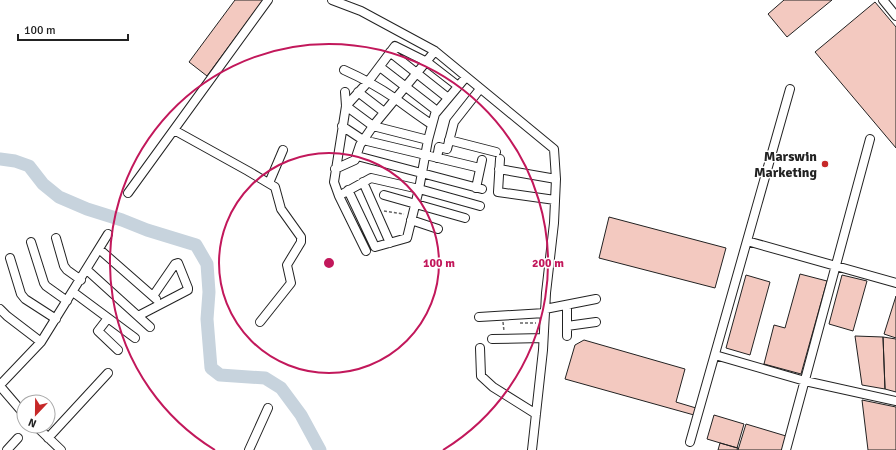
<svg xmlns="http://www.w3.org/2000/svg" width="896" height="450" viewBox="0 0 896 450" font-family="Signika,sans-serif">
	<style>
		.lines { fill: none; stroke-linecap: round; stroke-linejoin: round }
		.river { stroke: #c7d3dd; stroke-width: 13 }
		.building { fill: #f3c9c0; stroke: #222 }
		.minor-casing { stroke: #222; stroke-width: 10 }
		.path { stroke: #646464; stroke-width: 1.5; stroke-dasharray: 3 2; stroke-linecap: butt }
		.minor { stroke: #fff; stroke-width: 8 }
		.ring { fill: none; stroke: #c2185b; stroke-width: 2 }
		.poi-dot { fill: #c62828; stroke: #fff; stroke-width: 1.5 }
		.labels { text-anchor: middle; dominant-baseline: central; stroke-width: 3; stroke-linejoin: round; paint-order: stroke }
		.poi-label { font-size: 14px; font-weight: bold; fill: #222; stroke: #fff; text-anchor: end }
		.centre { fill: #c2185b; stroke: #fff; stroke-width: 2 }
		.ring-label { font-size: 12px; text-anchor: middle; font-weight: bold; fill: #c2185b; stroke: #fff; stroke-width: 3; stroke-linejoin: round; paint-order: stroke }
	</style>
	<rect width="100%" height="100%" fill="#fff"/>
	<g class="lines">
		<!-- river -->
		<path class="river" d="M 0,159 L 15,161 L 29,166 L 43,184 L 59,197 L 87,209 L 122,220 L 147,230 L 196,245 L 207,264 L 209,292 L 207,319 L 211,368 L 220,375 L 265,378 L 281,388 L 301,415 L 320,450"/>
	</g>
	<!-- building -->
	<path class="building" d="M 235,0 L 263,0 L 207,76 L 189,62 Z
		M 784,0 L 832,0 L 787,37 L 768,14 Z
		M 875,2 L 896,27 L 896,148 L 815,52 Z
		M 609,217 L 726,248 L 715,288 L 599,258 Z
		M 800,274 L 827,281 L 801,374 L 764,364 L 774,325 L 785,328 Z
		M 746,275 L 770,282 L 750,355 L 726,348 Z
		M 842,275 L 867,281 L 853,331 L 829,324 Z
		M 896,296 L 896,338 L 884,334 Z
		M 855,336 L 883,337 L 885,389 L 862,385 Z
		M 883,337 L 896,339 L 896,392 L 885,389 Z
		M 584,340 L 685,369 L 676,402 L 696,408 L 694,415 L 565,379 L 575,345 Z
		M 862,400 L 896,407 L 896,450 L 868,450 Z
		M 714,415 L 744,424 L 737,448 L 707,439 Z
		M 746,424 L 786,436 L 782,450 L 738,450 Z
		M 720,443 L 738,448 L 737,450 L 718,450 Z"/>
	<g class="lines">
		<defs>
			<path id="minor" d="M 332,0 L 361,11 L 435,51 L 554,149 L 556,179 L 554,223 L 546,293 L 543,350 L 532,450
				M 883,0 L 896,16
				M 390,52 L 448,98
				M 380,67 L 437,111
				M 344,70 C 362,78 380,88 396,99 C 408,108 419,116 431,124
				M 345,92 L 346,106 L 334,182 L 339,196 L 366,251
				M 358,92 L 384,112
				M 346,106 L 368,82 L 395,46 L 427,62 L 458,86
				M 346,106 L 373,126 L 428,140
				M 342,126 L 363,140 L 480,168
				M 174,130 L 248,171 L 275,187 L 281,209 L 301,237 L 301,242 L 287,265 L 291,283 L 260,322
				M 449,140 L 496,152
				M 357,156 L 482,189
				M 437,158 L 439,147 L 447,149 L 454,122 L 480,89
				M 500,159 L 498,192 L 555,200
				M 335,169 L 355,160 L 360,145 L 373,126 L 435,51
				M 499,169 L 556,179
				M 363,182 L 390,243
				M 269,183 L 283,150
				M 476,188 L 482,160
				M 348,190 L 375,247 L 407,238 L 419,189 L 428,140 L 435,114 L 466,77
				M 128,193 L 268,0
				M 344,193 L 371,178 L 419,189 L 480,206
				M 384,195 L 465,218
				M 411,220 L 438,229
				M 56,238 L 64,266 L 67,270 L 81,280
				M 747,241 L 896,283
				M 31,242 L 44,283 L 46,286 L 67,301
				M 99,249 L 156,299
				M 10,258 L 21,294 L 25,299 L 56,319
				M 87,270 L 150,327
				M 73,292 L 135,338
				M 567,305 L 567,336
				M 0,309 L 7,316 L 41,342
				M 545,309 L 596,299
				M 138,316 L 188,290 L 188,288 L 178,263 L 175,264 L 153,296
				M 479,317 L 545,313
				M 108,318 L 98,331 L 118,350
				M 567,326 L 596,322
				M 492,339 L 543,338
				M 480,348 L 481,376 L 493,387 L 536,414
				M 715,355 L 805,381 L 896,401
				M 0,385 L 41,342 L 108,234
				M 0,386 L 24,414
				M 36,426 L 61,450
				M 48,438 L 108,373
				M 690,442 L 790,89
				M 7,450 L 18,438
				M 249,450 L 268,408
				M 786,450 L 870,139"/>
		</defs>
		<!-- minor casing -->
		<use href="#minor" class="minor-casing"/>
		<!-- path -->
		<path class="path" d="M 384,211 L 404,214
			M 503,322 L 504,331
			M 520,323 L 536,323"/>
		<!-- minor -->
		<use href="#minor" class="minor"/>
	</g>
	<!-- distance rings -->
	<g class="ring">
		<circle cx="329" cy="263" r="110"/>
		<path d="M215 450A219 219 0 1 1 443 450"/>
	</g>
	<!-- markers -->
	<circle class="poi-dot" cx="825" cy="164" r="4"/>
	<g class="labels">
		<!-- poi labels -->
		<g class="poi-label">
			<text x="817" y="156">Marswin<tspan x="817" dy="16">Marketing</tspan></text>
		</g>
	</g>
	<circle cx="329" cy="263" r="6" class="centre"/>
	<g class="ring-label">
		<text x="439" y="267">100 m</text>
		<text x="548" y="267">200 m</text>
	</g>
	<!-- north arrow -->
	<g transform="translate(36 414) rotate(202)"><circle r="19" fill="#ffffff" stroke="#a7a7a7"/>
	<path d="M0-3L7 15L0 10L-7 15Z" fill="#c62828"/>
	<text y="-6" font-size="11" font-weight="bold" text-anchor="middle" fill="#222222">N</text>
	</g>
	<!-- scale -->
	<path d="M18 34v6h110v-6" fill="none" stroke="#222222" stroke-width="2"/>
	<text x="24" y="34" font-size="12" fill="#222222" stroke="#ffffff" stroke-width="3" paint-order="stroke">100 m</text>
</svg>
